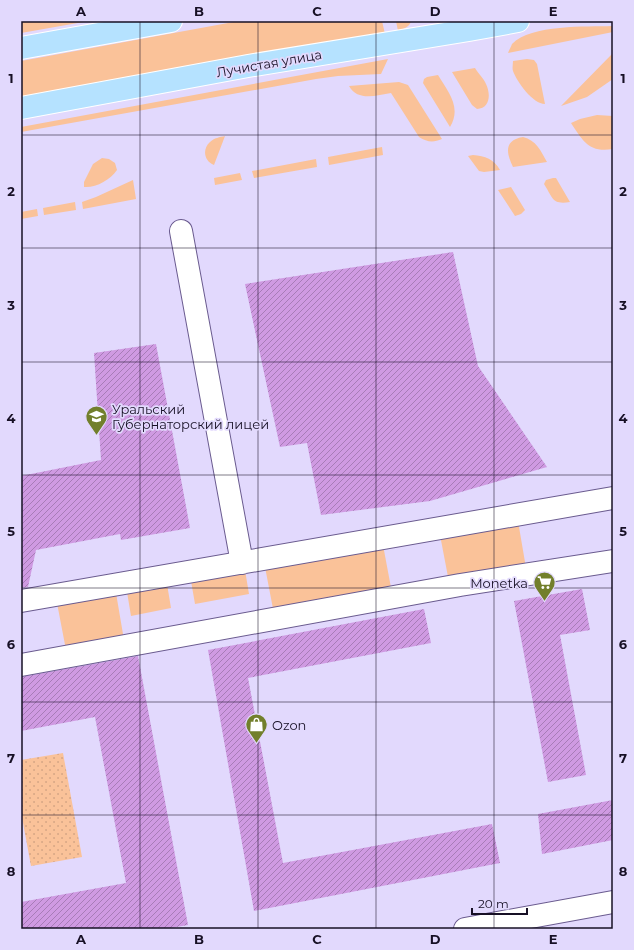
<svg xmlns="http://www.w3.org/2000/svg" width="634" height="950" viewBox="0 0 634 950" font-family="Montserrat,sans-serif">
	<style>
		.green { fill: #fac299 }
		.park { fill: url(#park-dots) }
		.building { fill: url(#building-hatch) }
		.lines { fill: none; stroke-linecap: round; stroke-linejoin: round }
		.minor-casing { stroke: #6a5b8f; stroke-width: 24 }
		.major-casing { stroke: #fff; stroke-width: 24 }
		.minor { stroke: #fff; stroke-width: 22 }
		.major { stroke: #b5e2ff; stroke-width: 22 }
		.grid { fill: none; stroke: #171025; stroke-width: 1; stroke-opacity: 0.55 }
		.labels { text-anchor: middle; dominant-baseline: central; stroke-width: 3.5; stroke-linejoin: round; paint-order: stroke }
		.street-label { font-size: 13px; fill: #171025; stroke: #e2d9fd }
		.poi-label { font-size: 13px; fill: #171025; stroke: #e2d9fd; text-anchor: start }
		.neatline { fill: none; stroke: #171025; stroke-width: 1.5 }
		.grid-label { font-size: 13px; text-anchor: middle; font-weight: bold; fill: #171025 }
	</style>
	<defs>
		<pattern id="park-dots" width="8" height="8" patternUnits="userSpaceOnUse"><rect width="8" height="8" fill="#fac299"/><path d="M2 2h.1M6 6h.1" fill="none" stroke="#d6a684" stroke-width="1.8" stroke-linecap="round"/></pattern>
		<pattern id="building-hatch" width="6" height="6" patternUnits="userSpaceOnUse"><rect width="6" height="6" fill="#cf9ae2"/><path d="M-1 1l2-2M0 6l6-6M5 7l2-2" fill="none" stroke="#a77cb7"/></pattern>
	</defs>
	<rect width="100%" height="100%" fill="#e2d9fd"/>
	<!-- green -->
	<path class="green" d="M 21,21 L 89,21 L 21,33 Z
		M 239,21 L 382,21 L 385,34 L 21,97 L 21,61 Z
		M 396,21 L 411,21 C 410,27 403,29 398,31 Z
		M 612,26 L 613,32 L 508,53 C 509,50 511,47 512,44 C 531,24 587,27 612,26 Z
		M 613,53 L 613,79 L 587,97 L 561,106 Z
		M 388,59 L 381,74 L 338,76 L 316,79 L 21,132 L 21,127 Z
		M 527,59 L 534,60 L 537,64 L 545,104 C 533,104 517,82 513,71 C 512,68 513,64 513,61 Z
		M 475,68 C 478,73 484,79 486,84 C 491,94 490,109 477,109 L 472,105 L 452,72 Z
		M 438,75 C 448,92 462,107 450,127 L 423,83 L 424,79 L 427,77 Z
		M 399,82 L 408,85 L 442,139 C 433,143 427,142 419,137 L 391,93 C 377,95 358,102 349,86 Z
		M 597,115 L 613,116 L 613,149 C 589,153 583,141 571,123 L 580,119 Z
		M 225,136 L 214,165 C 204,161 202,149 210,142 C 214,138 220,137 225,136 Z
		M 523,137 C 536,140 541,151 547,162 L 513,167 C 506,153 504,140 523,137 Z
		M 382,147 L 383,155 L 329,165 L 328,157 Z
		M 473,155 C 485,156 494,159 500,170 L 484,172 L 479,171 L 468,156 Z
		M 102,158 L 109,159 L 115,163 L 117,170 C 110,180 96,188 84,187 L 84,182 L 93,164 Z
		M 316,159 L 317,167 L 254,178 L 252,171 Z
		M 240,173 L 242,180 L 215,185 L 214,178 Z
		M 553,178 L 556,178 L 570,202 C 552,205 553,198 544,184 L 546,180 Z
		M 133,180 L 136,199 L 83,209 L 82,202 L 96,197 Z
		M 511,187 L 525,210 L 521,214 L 515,216 L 498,190 Z
		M 75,202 L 76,210 L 44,215 L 43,208 Z
		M 37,209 L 38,216 L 21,219 L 21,212 Z
		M 518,521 L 526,568 L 449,582 L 440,535 Z
		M 383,545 L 392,593 L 274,614 L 265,567 Z
		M 245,570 L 249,594 L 195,604 L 191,581 Z
		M 167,584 L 171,608 L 131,616 L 127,592 Z
		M 116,593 L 124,640 L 66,650 L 57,603 Z"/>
	<!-- park -->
	<path class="park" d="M 63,753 L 82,857 L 31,866 L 21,812 L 21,760 Z"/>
	<!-- building -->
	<path class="building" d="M 453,252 L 478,366 L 547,467 L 430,501 L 321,515 L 307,443 L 280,447 L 245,284 Z
		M 156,344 L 190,528 L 121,540 L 120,534 L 36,550 L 28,587 L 21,588 L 21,476 L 101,460 L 94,353 Z
		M 582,589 L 590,630 L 560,635 L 586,775 L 548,782 L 514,601 Z
		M 424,609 L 431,643 L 248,678 L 283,863 L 492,824 L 500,863 L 254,911 L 208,650 Z
		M 138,656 L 188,925 L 165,929 L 21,929 L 21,902 L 126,883 L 95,717 L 21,731 L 21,677 Z
		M 613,800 L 613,840 L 542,854 L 538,814 Z"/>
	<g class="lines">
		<defs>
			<path id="minor" d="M 181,231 L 242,563
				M 21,601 L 613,498
				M 21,665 L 460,585 L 613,561
				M 465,929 L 613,902"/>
			<path id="major" d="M 21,48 L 171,21
				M 21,108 L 248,66 L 469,30 L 518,21"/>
		</defs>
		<!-- minor casing -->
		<use href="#minor" class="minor-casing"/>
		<!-- major casing -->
		<use href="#major" class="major-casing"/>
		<!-- minor -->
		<use href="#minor" class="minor"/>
		<!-- major -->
		<use href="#major" class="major"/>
	</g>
	<!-- grid -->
	<path class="grid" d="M 140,21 L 140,929M 258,21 L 258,929M 376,21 L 376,929M 494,21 L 494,929M 21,135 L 613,135M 21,248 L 613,248M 21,362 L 613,362M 21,475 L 613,475M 21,588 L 613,588M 21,702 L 613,702M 21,815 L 613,815"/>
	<!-- icons -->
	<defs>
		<symbol id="school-pin" viewBox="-11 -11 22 30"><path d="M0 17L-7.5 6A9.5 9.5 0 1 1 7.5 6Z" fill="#727f2c" stroke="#e2d9fd"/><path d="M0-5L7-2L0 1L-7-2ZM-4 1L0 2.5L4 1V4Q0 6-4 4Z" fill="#fff"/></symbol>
		<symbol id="supermarket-pin" viewBox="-11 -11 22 30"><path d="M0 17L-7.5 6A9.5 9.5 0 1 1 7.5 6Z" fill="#727f2c" stroke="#e2d9fd"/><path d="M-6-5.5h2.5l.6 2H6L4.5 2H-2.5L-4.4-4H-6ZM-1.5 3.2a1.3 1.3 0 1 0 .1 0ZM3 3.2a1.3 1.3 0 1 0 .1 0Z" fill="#fff"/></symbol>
		<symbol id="shop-pin" viewBox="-11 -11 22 30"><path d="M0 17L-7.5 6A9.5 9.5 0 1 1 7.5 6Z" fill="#727f2c" stroke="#e2d9fd"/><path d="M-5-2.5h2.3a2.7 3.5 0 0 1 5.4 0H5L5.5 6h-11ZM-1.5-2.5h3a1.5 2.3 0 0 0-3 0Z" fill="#fff"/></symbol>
	</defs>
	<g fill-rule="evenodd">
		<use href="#school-pin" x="84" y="404" width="25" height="34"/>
		<use href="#supermarket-pin" x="532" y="570" width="25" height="34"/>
		<use href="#shop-pin" x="244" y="712" width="25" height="34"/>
	</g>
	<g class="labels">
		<!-- street labels -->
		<g class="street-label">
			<text transform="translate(269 63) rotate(-10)">Лучистая улица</text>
		</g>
		<!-- poi labels -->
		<g class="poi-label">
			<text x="112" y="409">Уральский<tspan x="112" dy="15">Губернаторский лицей</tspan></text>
			<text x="528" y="583" text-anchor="end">Monetka</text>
			<text x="272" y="725">Ozon</text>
		</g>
	</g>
	<!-- border -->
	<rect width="634" height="950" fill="none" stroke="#e2d9fd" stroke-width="44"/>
	<!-- scale -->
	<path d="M472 908v6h55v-6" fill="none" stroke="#171025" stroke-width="2"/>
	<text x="478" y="908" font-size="12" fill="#171025" stroke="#e2d9fd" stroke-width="3" paint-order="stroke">20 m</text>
	<rect x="22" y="22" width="590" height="906" class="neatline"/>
	<g class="grid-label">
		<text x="81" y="16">A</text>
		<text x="199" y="16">B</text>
		<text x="317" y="16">C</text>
		<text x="435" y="16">D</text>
		<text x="553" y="16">E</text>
		<text x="11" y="83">1</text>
		<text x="623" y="83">1</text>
		<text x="11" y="196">2</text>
		<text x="623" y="196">2</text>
		<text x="11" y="310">3</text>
		<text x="623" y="310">3</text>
		<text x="11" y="423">4</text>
		<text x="623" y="423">4</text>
		<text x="11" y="536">5</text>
		<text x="623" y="536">5</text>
		<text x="11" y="649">6</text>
		<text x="623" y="649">6</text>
		<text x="11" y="763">7</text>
		<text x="623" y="763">7</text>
		<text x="11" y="876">8</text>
		<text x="623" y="876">8</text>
		<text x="81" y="944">A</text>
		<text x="199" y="944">B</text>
		<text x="317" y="944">C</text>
		<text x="435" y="944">D</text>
		<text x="553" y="944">E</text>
	</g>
</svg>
